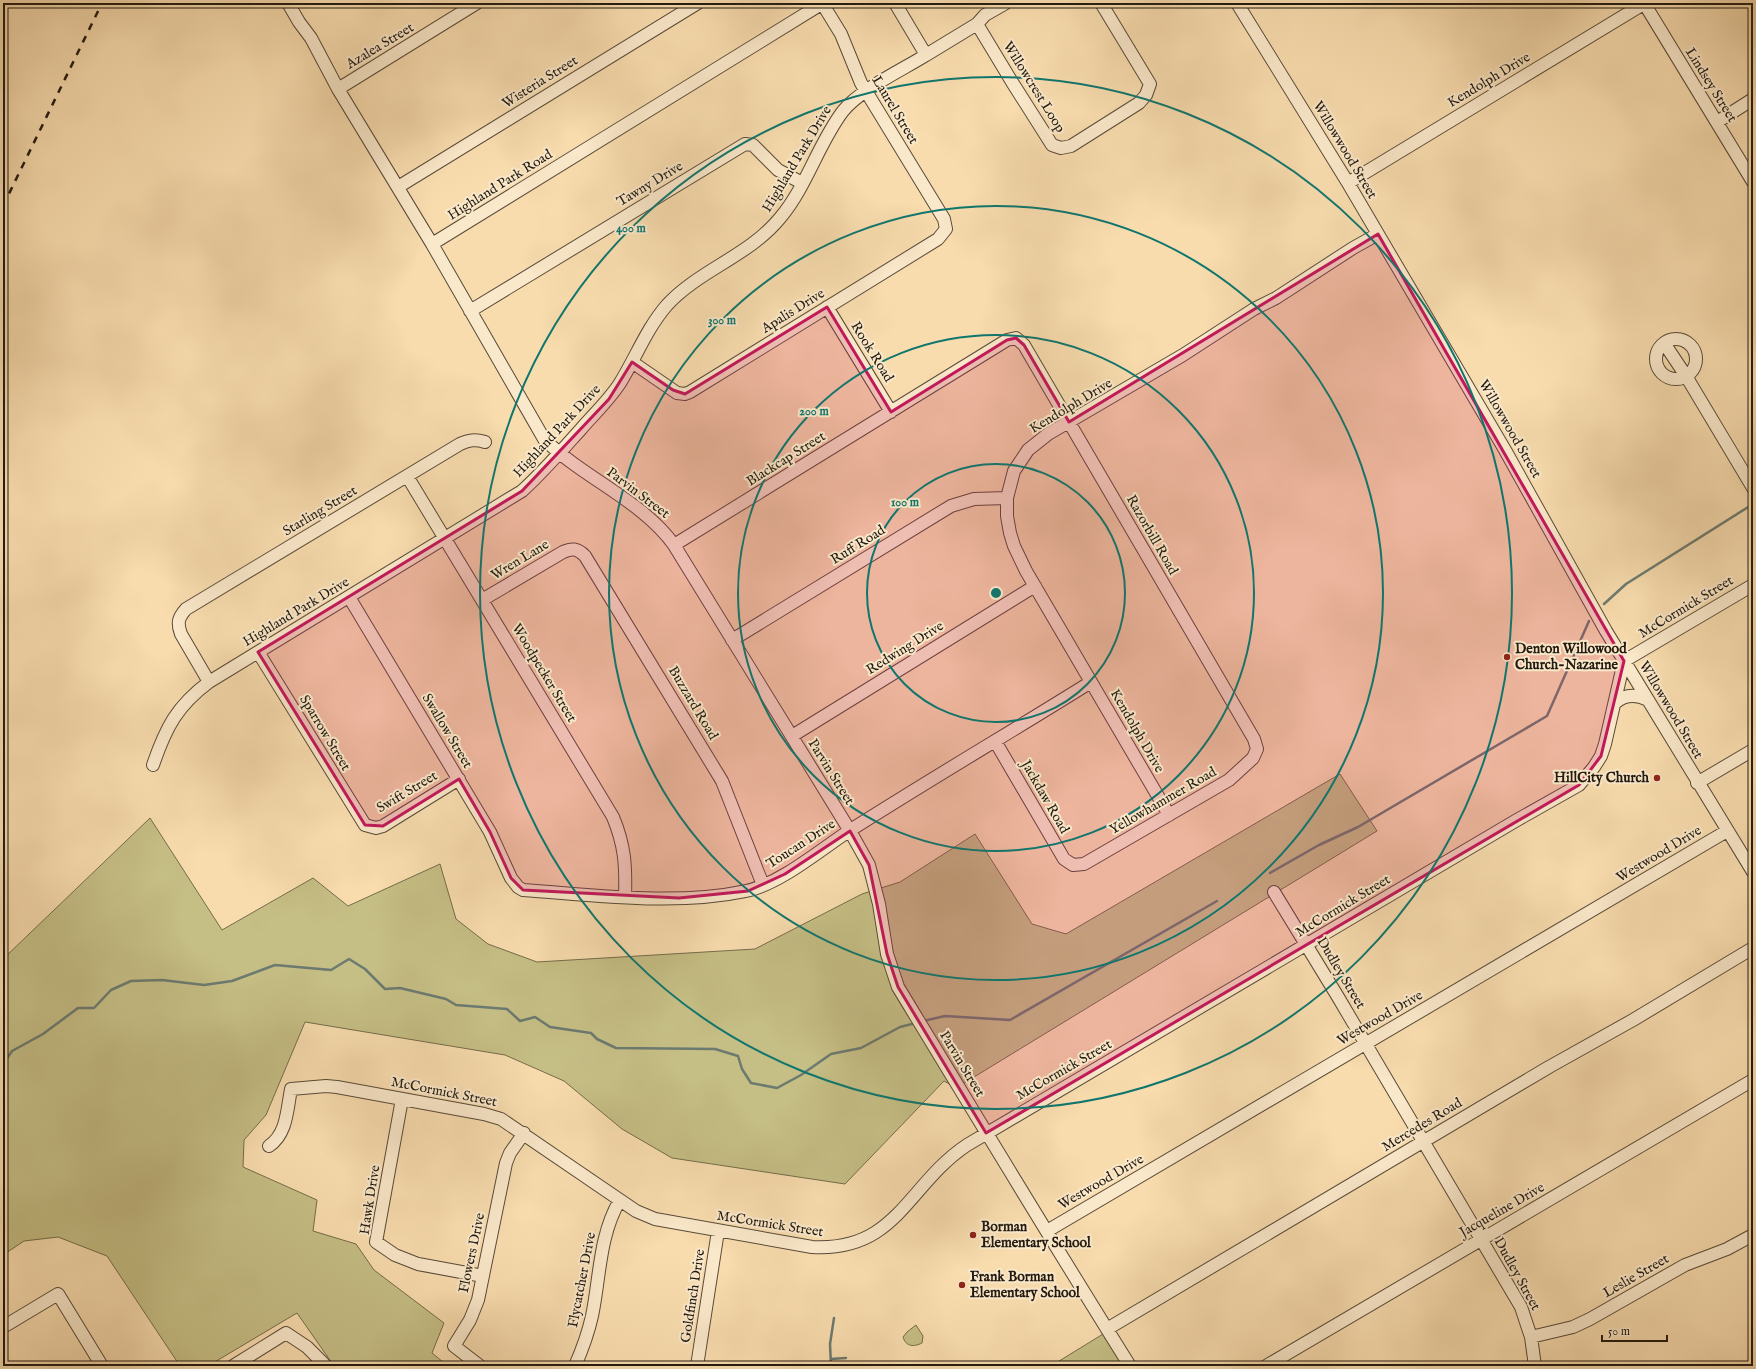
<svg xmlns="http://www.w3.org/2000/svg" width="1756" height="1369" viewBox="0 0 1756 1369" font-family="'IM FELL English',serif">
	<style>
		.green { fill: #c5be85; stroke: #746c4a }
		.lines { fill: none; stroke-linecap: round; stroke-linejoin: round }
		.stream { stroke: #6c7a70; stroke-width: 2.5 }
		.minor-casing { stroke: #584a38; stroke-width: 14 }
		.minor { stroke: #fae8ca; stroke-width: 12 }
		.rail { stroke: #221a10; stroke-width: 2.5; stroke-dasharray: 7 7; stroke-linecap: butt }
		.marked { fill: #c2185b; fill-opacity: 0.2; stroke: #c2185b; stroke-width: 3; stroke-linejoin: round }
		.ring { fill: none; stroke: #0f766e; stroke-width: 2 }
		.poi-dot { fill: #8f2418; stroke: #fae8ca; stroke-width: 1.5 }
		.labels { text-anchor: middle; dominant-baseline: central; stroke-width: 4; stroke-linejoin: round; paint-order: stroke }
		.street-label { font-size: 14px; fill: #221a10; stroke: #fae8ca }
		.poi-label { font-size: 14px; font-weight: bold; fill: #221a10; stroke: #fae8ca; text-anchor: start }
		.centre { fill: #0f766e; stroke: #fae8ca; stroke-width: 2 }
		.ring-label { font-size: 12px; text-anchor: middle; font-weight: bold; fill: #0f766e; stroke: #fae8ca; stroke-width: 4; stroke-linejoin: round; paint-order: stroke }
	</style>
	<rect width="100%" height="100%" fill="#f8dcae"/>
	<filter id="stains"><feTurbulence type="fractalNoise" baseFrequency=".005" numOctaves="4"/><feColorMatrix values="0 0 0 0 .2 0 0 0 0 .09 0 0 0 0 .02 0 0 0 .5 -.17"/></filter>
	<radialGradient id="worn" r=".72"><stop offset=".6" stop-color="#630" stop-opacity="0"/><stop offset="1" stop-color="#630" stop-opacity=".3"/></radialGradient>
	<!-- green -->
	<path class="green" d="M 1340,774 L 1377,831 L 956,1088 L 944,1081 L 845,1184 L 672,1158 L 622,1129 L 564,1081 L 505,1055 L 305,1022 L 266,1115 L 244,1140 L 243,1167 L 317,1200 L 313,1231 L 356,1244 L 374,1270 L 444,1323 L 432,1353 L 448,1366 L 334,1366 L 297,1313 L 208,1366 L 180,1366 L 107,1256 L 58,1237 L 24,1241 L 3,1255 L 3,959 L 150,818 L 222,930 L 313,878 L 348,906 L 440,864 L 456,919 L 488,944 L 537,962 L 755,949 L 862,894 L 900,882 L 975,834 L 1032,924 L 1066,934 Z
		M 916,1325 L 923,1336 L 922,1343 C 914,1347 906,1347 903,1337 L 907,1332 Z
		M 1108,1331 L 1129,1366 L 1051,1366 Z"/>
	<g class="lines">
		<!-- stream -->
		<path class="stream" d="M 1604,604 L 1626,584 L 1753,504
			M 1270,873 L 1319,845 L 1358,827 L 1547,716 L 1589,621
			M 923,1021 L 945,1016 L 1010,1020 L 1217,901
			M 3,1064 L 12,1051 L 43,1034 L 78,1008 L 94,1008 L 111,990 L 131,981 L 162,980 L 204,985 L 232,981 L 275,965 L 331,970 L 349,959 L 365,969 L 385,989 L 400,988 L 446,999 L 456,1005 L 507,1009 L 520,1021 L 535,1017 L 550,1027 L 591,1033 L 597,1039 L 616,1048 L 715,1049 L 738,1056 L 742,1069 L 751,1083 L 777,1088 L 801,1075 L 831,1054 L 861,1048 L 900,1027 L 916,1023
			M 831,1359 L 846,1358
			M 831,1366 L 830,1344 L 834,1318"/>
		<defs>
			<path id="minor" d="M 288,3 L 299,22 L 311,38 L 338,89 L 432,244 L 823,3
				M 895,3 L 926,55 L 977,24 L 985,15 L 1006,3
				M 1237,3 L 1348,183 L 1505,450 L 1606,631 L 1753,872
				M 1644,3 L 1753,182
				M 977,24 L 1012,82 L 1052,145 L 1061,148 L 1071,146 L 1139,103 L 1146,95 L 1150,84 L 1101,3
				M 338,89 L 477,3
				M 1717,122 L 1753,99
				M 1348,183 L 1645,3
				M 398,187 L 698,3
				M 432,244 L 544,439 C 583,478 643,501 674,545 L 850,831 L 869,865 L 879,904 L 887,954 L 898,987 C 975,1114 1051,1240 1130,1366
				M 827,307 L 891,412
				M 470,311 L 745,144 L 753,145 L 778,170 L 802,183
				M1656 359a20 20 0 1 1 40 0a20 20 0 1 1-40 0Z
				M 1664,343 L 1686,376 L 1753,488
				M 632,362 L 677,393 L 685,394 L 690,392 L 938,239 L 946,229 L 944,219 L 861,83 L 841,34 L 822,3
				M 407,476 L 613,817 C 625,846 626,866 625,896
				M 674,545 L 1007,340 L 1016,338 L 1024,345 L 1254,739 L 1257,749 L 1253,758 L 1229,780 L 1084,864 L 1073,865 L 1064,859 L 995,741
				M 349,597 L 490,832 L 511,878 L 518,887 L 523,890 C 595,895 675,906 746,891 C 780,884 820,850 849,831 C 929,780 1011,732 1091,682
				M 482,600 L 563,552 C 572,548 577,548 585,556 L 722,781 L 763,885
				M 732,640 L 951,506 L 974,499 L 1007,498
				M 258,652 L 365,825 L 376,828 L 383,826 L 459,779
				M 209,682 L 181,634 C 177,623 178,618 186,609 L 460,444 C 469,440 475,439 485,442
				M 1615,703 C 1625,694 1636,694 1648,700
				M 792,736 L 1035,586
				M 153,765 C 166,727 177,706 209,682 L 522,491 C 543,472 562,450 581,429 C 594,414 609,400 620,383 C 636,357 647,328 667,305 C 699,270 749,256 780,218 C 807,186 818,144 843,111 C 861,89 902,70 926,55
				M 1697,783 L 1753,750
				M 1169,815 L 1026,571 L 1014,546 L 1010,533 L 1007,516 L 1007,498 L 1014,471 L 1028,450 L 1048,434 L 1183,355 L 1254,309 L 1276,298 L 1353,248 L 1378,234
				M 1274,892 L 1338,997 L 1521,1307 L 1531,1337 L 1535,1366
				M 402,1099 L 376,1242 L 395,1255 L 418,1264 L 483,1276
				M 269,1146 C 287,1134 287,1110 291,1089 L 326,1086 L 337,1087 L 484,1114 L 501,1119 L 636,1211 L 655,1219 L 812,1247 C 897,1252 907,1185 967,1145 L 1517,820 L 1579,785 L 1594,767 L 1601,756 L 1605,744 L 1624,661 L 1753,585
				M 1047,1231 L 1727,831
				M 3,1327 L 58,1294 L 102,1366
				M 1107,1329 L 1549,1067 L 1633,1020 L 1753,948
				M 1531,1337 L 1573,1327 L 1590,1319 L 1685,1265 L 1727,1249 L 1753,1235
				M 233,1366 L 286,1333 L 307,1347 L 326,1366
				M 480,1366 L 454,1346 L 470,1320 L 478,1300 L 506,1163 L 510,1153 L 524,1133
				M 575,1366 C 582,1350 588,1334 592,1316 C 600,1278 599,1235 620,1200
				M 697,1366 L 718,1231
				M 1266,1366 L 1753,1080"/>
		</defs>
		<!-- minor casing -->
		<use href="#minor" class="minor-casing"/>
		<!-- minor -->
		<use href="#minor" class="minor"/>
		<!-- rail -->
		<path class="rail" d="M 3,206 L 102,3"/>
	</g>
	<!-- marked area -->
	<path class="marked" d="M 1378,234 L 1624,661 L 1601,756 L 1579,785 L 986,1133 L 898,987 L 887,954 L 869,865 L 850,831 L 785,874 L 748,891 L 679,898 L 523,890 L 511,878 L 490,832 L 459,779 L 383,826 L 365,825 L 258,652 L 522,491 L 609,399 L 632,362 L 673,390 L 685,394 L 827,307 L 891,412 L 1007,340 L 1016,338 L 1024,345 L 1069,422 Z"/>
	<!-- distance rings -->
	<g class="ring">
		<circle cx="996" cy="593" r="129"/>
		<circle cx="996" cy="593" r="258"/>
		<circle cx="996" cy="593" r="387"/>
		<circle cx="996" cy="593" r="516"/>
	</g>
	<!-- markers -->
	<g class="poi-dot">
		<circle cx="1507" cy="657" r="4"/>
		<circle cx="1657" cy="778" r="4"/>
		<circle cx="973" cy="1235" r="4"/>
		<circle cx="962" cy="1285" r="4"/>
	</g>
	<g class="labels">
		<!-- street labels -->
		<g class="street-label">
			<text transform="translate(380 46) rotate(-31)">Azalea Street</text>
			<text transform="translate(1489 80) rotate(-31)">Kendolph Drive</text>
			<text transform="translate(540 82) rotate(-32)">Wisteria Street</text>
			<text transform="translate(1711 85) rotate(58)">Lindsey Street</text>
			<text transform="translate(1034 87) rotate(58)">Willowcrest Loop</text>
			<text transform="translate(895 110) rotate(59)">Laurel Street</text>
			<text transform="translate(1345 150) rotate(59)">Willowwood Street</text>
			<text transform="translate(797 159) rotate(-59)">Highland Park Drive</text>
			<text transform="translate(650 184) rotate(-31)">Tawny Drive</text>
			<text transform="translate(500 185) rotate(-32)">Highland Park Road</text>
			<text transform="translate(793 311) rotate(-32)">Apalis Drive</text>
			<text transform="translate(872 352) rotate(58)">Rook Road</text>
			<text transform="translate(1071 406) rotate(-31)">Kendolph Drive</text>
			<text transform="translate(1510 429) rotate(60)">Willowwood Street</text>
			<text transform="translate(557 431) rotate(-47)">Highland Park Drive</text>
			<text transform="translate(786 459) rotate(-32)">Blackcap Street</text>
			<text transform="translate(638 493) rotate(37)">Parvin Street</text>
			<text transform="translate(320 511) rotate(-31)">Starling Street</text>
			<text transform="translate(1152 535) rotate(60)">Razorbill Road</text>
			<text transform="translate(858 545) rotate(-32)">Ruff Road</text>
			<text transform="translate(520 560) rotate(-31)">Wren Lane</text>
			<text transform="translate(1686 607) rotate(-31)">McCormick Street</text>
			<text transform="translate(296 612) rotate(-31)">Highland Park Drive</text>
			<text transform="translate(905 648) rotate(-32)">Redwing Drive</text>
			<text transform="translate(544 673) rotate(59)">Woodpecker Street</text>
			<text transform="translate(693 703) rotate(59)">Buzzard Road</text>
			<text transform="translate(1671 710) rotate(59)">Willowwood Street</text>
			<text transform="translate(447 731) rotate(59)">Swallow Street</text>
			<text transform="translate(1137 731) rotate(60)">Kendolph Drive</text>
			<text transform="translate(325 733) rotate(59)">Sparrow Street</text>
			<text transform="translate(831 772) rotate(58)">Parvin Street</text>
			<text transform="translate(407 792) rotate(-31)">Swift Street</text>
			<text transform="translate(1045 797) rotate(60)">Jackdaw Road</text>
			<text transform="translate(1163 801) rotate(-30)">Yellowhammer Road</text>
			<text transform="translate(801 844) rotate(-33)">Toucan Drive</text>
			<text transform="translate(1659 854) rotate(-31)">Westwood Drive</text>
			<text transform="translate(1343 906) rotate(-31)">McCormick Street</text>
			<text transform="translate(1341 973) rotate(59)">Dudley Street</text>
			<text transform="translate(1380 1018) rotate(-30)">Westwood Drive</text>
			<text transform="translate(962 1064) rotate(59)">Parvin Street</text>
			<text transform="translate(1064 1070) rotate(-30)">McCormick Street</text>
			<text transform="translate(444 1092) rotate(11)">McCormick Street</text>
			<text transform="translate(1422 1125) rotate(-31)">Mercedes Road</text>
			<text transform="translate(1101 1182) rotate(-30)">Westwood Drive</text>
			<text transform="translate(370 1200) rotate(-81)">Hawk Drive</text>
			<text transform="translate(1502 1210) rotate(-30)">Jacqueline Drive</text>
			<text transform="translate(770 1224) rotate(9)">McCormick Street</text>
			<text transform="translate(472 1253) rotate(-78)">Flowers Drive</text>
			<text transform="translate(1517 1274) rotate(61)">Dudley Street</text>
			<text transform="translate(1636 1276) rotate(-30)">Leslie Street</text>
			<text transform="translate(582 1280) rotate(-79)">Flycatcher Drive</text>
			<text transform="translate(693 1296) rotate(-81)">Goldfinch Drive</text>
		</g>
		<!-- poi labels -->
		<g class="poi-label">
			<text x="1515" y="649">Denton Willowood<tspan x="1515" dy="16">Church-Nazarine</tspan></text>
			<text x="1649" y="778" text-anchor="end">HillCity Church</text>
			<text x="981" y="1227">Borman<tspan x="981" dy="16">Elementary School</tspan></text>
			<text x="970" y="1277">Frank Borman<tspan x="970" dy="16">Elementary School</tspan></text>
		</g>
	</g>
	<circle cx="996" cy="593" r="6" class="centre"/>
	<g class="ring-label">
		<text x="631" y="232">400 m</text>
		<text x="722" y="324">300 m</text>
		<text x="814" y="415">200 m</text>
		<text x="905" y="506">100 m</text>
	</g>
	<!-- margin -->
	<rect width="1756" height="1369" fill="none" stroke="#f8dcae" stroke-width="16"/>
	<rect x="4" y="4" width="1748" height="1361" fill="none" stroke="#221a10" stroke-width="2"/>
	<rect x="8" y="8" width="1740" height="1353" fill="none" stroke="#221a10"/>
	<!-- scale -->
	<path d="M1602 1335v6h65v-6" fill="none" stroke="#221a10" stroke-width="2"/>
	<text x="1608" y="1335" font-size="12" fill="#221a10" stroke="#fae8ca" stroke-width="3" paint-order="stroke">50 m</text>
	<rect width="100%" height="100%" filter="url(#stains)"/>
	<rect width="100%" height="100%" fill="url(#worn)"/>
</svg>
